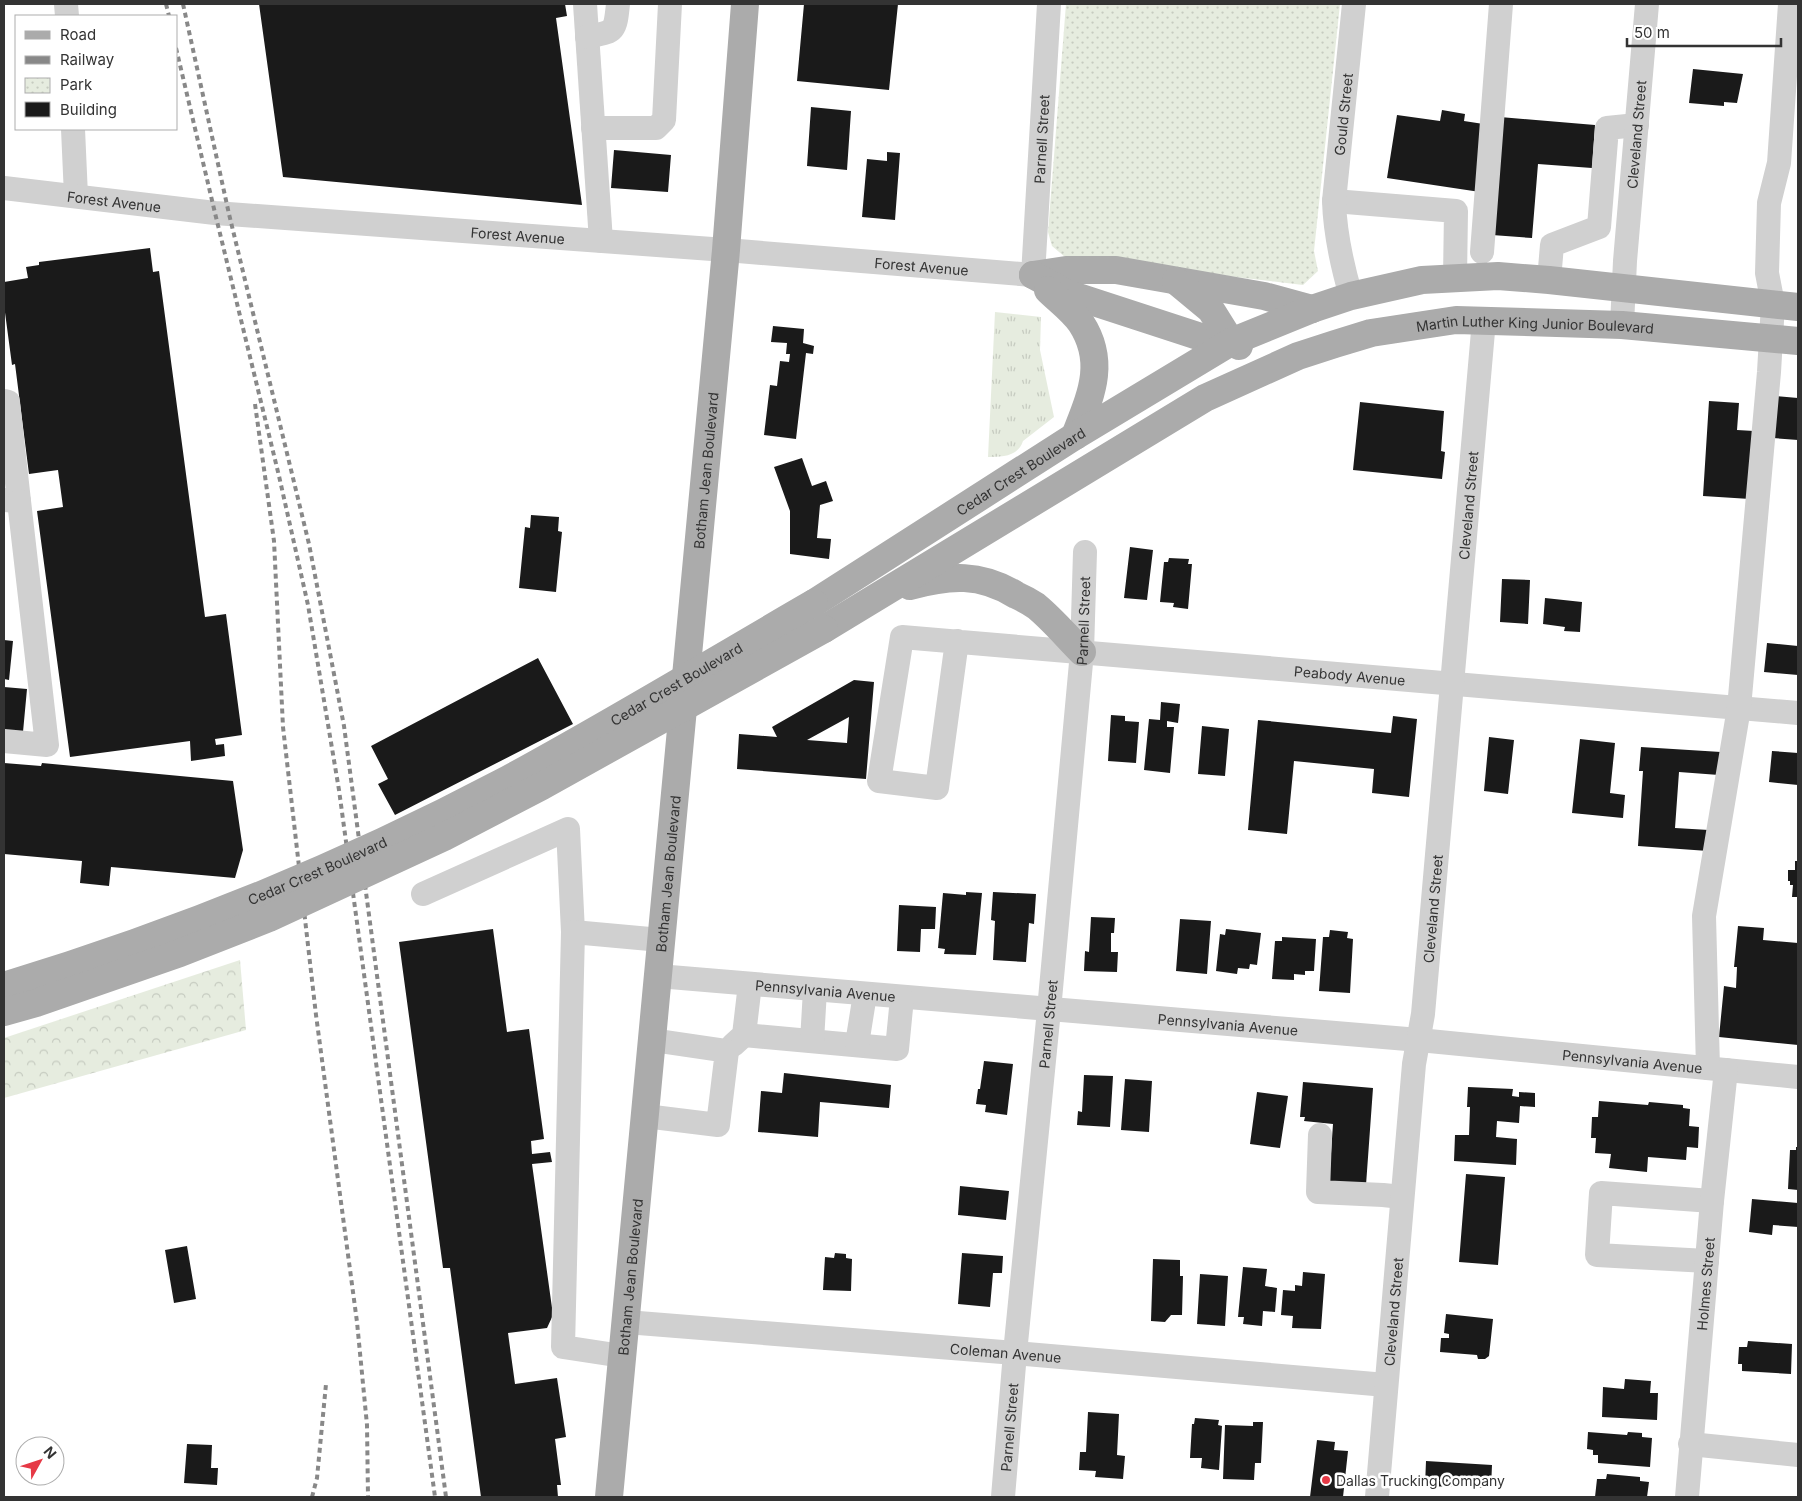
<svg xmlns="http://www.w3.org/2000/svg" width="1802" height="1501" viewBox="0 0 1802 1501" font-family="Inter,sans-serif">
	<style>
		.grass { fill: url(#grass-tufts) }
		.forest { fill: url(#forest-crowns) }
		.park { fill: url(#park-dots) }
		.building { fill: #1a1a1a; fill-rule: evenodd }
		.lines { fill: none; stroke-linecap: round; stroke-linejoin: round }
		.minor { stroke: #d0d0d0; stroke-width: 24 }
		.major { stroke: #ababab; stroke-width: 28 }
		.rail { stroke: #888; stroke-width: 4; stroke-dasharray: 5 4; stroke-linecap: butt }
		.major-bridge { stroke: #ababab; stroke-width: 28 }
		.poi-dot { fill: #e63946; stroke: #fff; stroke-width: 2 }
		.labels { text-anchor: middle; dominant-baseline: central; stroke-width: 5; stroke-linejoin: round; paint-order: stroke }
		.street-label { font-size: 14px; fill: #333; stroke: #fff }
		.poi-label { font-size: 14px; fill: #333; stroke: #fff; text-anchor: start }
	</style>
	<defs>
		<pattern id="grass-tufts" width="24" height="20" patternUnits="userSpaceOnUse" patternTransform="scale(1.25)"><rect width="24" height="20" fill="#e6ecdf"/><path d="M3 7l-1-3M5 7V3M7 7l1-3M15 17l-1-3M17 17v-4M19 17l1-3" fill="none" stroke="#c6cbc0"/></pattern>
		<pattern id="forest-crowns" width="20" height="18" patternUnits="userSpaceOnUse" patternTransform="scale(1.25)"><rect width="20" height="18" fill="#e6ecdf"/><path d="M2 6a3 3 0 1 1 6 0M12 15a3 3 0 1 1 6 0" fill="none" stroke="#c6cbc0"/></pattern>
		<pattern id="park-dots" width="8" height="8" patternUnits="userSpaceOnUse" patternTransform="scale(1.25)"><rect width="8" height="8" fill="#e6ecdf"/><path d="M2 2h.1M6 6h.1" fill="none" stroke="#c6cbc0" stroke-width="1.8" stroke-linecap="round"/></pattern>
	</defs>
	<rect width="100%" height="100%" fill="#fff"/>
	<!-- grass -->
	<path class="grass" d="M 995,312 L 1041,317 L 1040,350 L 1054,417 L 1023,441 C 1018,457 1001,457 988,457 Z"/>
	<!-- forest -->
	<path class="forest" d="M 240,960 L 246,1030 L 4,1098 L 4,1038 Z"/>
	<!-- park -->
	<path class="park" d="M 1066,4 L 1340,4 L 1314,251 L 1318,271 L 1303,285 L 1065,257 L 1052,246 L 1048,232 Z"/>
	<!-- building -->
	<path class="building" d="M 259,4 L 565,4 L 567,16 L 556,18 L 582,205 L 283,177 Z
		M 804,4 L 898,4 L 889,90 L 797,81 Z
		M 1693,69 L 1743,74 L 1737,103 L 1724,102 L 1724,106 L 1689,103 Z
		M 811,107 L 851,111 L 847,170 L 807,166 Z
		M 1442,110 L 1465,114 L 1464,121 L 1490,125 L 1480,192 L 1387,178 L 1397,115 L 1440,121 Z
		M 1500,117 L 1595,125 L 1592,168 L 1538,164 L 1532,238 L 1492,235 Z
		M 614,150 L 671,155 L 668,192 L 611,188 Z
		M 887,152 L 900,153 L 895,220 L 862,217 L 867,159 L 887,161 Z
		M 150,248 L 153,272 L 159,271 L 205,617 L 226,614 L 242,735 L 215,739 L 216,745 L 224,744 L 225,756 L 191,761 L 190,741 L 70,757 L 37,511 L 63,507 L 58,470 L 29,474 L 15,364 L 12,365 L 4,305 L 4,282 L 28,278 L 26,267 L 39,265 L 39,262 Z
		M 773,326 L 804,329 L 803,343 L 814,346 L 813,354 L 806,353 L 796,439 L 764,435 L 770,385 L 777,386 L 780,361 L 789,362 L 790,354 L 786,354 L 787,343 L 771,342 Z
		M 1776,396 L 1798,398 L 1798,440 L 1773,438 Z
		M 1709,401 L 1739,403 L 1737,430 L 1754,431 L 1750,499 L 1703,496 Z
		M 1360,402 L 1444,411 L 1441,451 L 1445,452 L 1442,479 L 1353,470 Z
		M 802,458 L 812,486 L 826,481 L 833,501 L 820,505 L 817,538 L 831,539 L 829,559 L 790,554 L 790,511 L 774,467 Z
		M 531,515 L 559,517 L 558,531 L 562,532 L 556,592 L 519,588 L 525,527 L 530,528 Z
		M 1130,547 L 1153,550 L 1147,600 L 1124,598 Z
		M 1169,558 L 1189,559 L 1188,564 L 1192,564 L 1188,609 L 1173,607 L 1174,603 L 1160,602 L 1164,562 L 1168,562 Z
		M 1502,579 L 1530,580 L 1528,624 L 1500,622 Z
		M 1545,598 L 1582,602 L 1580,632 L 1564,631 L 1565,627 L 1543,624 Z
		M 4,640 L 13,641 L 9,680 L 4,679 Z
		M 1767,643 L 1798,646 L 1798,675 L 1764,672 Z
		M 538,658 L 573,724 L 395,815 L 378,784 L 388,779 L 371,746 Z
		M 854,680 L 874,682 L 866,779 L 737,769 L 739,734 L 777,737 L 772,727 ZM 849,717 L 847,743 L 807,740 Z
		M 4,687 L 27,689 L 23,732 L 4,731 Z
		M 1161,702 L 1180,704 L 1178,723 L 1167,721 L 1167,727 L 1174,727 L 1170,773 L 1144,770 L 1149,719 L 1160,720 Z
		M 1111,715 L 1125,716 L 1125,721 L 1139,722 L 1136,763 L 1108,761 Z
		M 1393,716 L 1417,719 L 1409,797 L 1372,793 L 1374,769 L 1294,761 L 1287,834 L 1248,830 L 1258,720 L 1391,733 Z
		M 1202,726 L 1229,729 L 1225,776 L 1198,774 Z
		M 1489,737 L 1514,740 L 1508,794 L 1484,791 Z
		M 1580,739 L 1615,743 L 1610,793 L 1625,795 L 1623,818 L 1572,813 Z
		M 1641,747 L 1721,752 L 1719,775 L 1679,772 L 1675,828 L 1709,830 L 1708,851 L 1638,846 L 1643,771 L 1639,771 Z
		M 1772,751 L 1798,753 L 1798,785 L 1769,782 Z
		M 4,763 L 41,766 L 42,763 L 233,781 L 243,850 L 235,878 L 111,867 L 109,886 L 80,883 L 82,861 L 4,854 Z
		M 1795,861 L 1798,861 L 1798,897 L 1792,897 L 1793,885 L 1790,885 L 1790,881 L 1788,881 L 1788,870 L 1795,870 Z
		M 966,892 L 982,893 L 976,955 L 944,954 L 945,949 L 938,948 L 943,893 L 966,895 Z
		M 993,892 L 1036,894 L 1034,924 L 1029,923 L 1026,962 L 993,960 L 995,921 L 991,920 Z
		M 899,905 L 936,907 L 935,929 L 921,929 L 920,952 L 897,951 Z
		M 1091,917 L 1115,918 L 1114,933 L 1111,933 L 1111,952 L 1118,952 L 1117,972 L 1084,971 L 1085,951 L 1089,952 Z
		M 1180,919 L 1211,921 L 1207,974 L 1176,971 Z
		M 1738,926 L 1764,928 L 1763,940 L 1798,943 L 1798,1045 L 1719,1037 L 1724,986 L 1736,988 L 1737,967 L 1734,967 Z
		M 493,929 L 507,1032 L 529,1029 L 544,1139 L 531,1141 L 532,1154 L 550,1152 L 552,1162 L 532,1164 L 553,1315 L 547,1328 L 508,1333 L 515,1384 L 557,1378 L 566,1437 L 555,1439 L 561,1485 L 557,1485 L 558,1497 L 481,1497 L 450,1268 L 443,1268 L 399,942 Z
		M 1226,929 L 1261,933 L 1257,965 L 1250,964 L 1249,969 L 1238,968 L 1237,974 L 1216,971 L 1220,934 L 1225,935 Z
		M 1330,930 L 1348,932 L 1347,938 L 1353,939 L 1350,993 L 1319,991 L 1323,937 L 1329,937 Z
		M 1282,937 L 1316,939 L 1314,971 L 1305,971 L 1305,975 L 1294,974 L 1294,980 L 1272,979 L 1275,941 L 1282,941 Z
		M 984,1061 L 1013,1064 L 1007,1115 L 985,1112 L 986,1105 L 976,1104 L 978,1089 L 980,1089 Z
		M 784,1073 L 891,1085 L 889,1108 L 820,1102 L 818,1137 L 758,1132 L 761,1091 L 782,1093 Z
		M 1084,1075 L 1113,1076 L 1110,1127 L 1077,1125 L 1078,1111 L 1082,1112 Z
		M 1125,1079 L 1152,1081 L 1149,1132 L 1121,1130 Z
		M 1303,1082 L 1373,1088 L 1366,1185 L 1329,1183 L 1333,1124 L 1304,1121 L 1305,1117 L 1300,1117 Z
		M 1468,1087 L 1513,1089 L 1512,1096 L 1519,1097 L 1519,1092 L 1535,1093 L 1535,1107 L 1520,1106 L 1519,1123 L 1497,1121 L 1496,1137 L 1517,1139 L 1516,1165 L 1454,1161 L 1455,1135 L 1469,1135 L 1470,1107 L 1467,1107 Z
		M 1257,1092 L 1288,1096 L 1280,1148 L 1250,1144 Z
		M 1599,1101 L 1648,1105 L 1649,1102 L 1683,1105 L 1683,1108 L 1690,1109 L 1689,1126 L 1699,1127 L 1698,1148 L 1687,1147 L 1686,1160 L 1648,1157 L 1647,1172 L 1609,1168 L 1611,1154 L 1595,1153 L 1596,1138 L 1591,1138 L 1592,1117 L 1598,1117 Z
		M 1796,1147 L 1798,1147 L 1798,1190 L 1788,1189 L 1790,1150 L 1796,1150 Z
		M 1466,1174 L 1505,1177 L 1498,1265 L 1459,1262 Z
		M 960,1186 L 1009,1191 L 1006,1220 L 958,1215 Z
		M 1752,1199 L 1798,1203 L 1798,1227 L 1773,1225 L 1772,1235 L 1749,1232 Z
		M 187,1246 L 196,1299 L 174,1303 L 165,1250 Z
		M 835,1253 L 846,1254 L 846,1258 L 852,1259 L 851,1291 L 823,1290 L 825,1257 L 834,1258 Z
		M 962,1253 L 1003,1256 L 1002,1273 L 993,1273 L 990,1307 L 958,1304 Z
		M 1153,1259 L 1180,1260 L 1180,1276 L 1183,1276 L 1182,1315 L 1171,1315 L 1165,1322 L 1151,1321 Z
		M 1243,1267 L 1267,1269 L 1265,1286 L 1277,1288 L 1275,1312 L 1263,1311 L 1262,1326 L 1243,1324 L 1244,1317 L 1238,1317 Z
		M 1303,1272 L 1325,1274 L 1321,1329 L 1292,1328 L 1293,1316 L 1281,1315 L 1283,1290 L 1295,1291 L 1295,1285 L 1302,1286 Z
		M 1200,1274 L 1228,1276 L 1225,1326 L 1197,1324 Z
		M 1446,1314 L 1493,1319 L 1489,1356 L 1485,1359 L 1478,1359 L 1477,1355 L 1440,1352 L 1441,1338 L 1449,1338 L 1449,1334 L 1444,1333 Z
		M 1748,1341 L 1792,1344 L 1791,1374 L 1742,1371 L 1742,1364 L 1738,1364 L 1739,1347 L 1747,1347 Z
		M 1625,1379 L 1651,1381 L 1650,1393 L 1658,1393 L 1657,1420 L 1602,1417 L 1603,1387 L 1624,1389 Z
		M 1088,1412 L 1119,1414 L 1117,1455 L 1125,1456 L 1123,1479 L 1095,1477 L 1096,1471 L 1079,1470 L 1080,1452 L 1086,1452 Z
		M 1195,1418 L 1219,1420 L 1218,1425 L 1222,1426 L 1219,1470 L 1201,1468 L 1202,1458 L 1190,1458 L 1192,1424 L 1194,1424 Z
		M 1253,1422 L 1263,1422 L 1261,1463 L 1255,1463 L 1254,1480 L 1223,1479 L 1225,1425 L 1253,1426 Z
		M 1588,1432 L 1627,1435 L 1628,1432 L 1642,1433 L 1642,1437 L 1652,1438 L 1650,1467 L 1598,1463 L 1598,1455 L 1593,1455 L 1593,1450 L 1587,1449 Z
		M 1317,1440 L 1335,1442 L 1334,1450 L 1348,1451 L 1343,1497 L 1310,1497 Z
		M 187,1444 L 212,1445 L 211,1468 L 218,1468 L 217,1485 L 184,1483 Z
		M 1426,1461 L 1492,1465 L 1491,1488 L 1425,1486 Z
		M 1607,1474 L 1640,1477 L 1640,1481 L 1649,1482 L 1647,1497 L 1595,1497 L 1597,1479 L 1606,1479 Z"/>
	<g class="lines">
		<!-- minor -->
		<g class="minor">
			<path d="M 66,4 L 67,16"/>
			<path d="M 585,4 L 601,241"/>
			<path d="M 587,37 C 615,31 615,33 618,4"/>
			<path d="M 593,128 L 656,128 L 664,120 L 670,4"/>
			<path d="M 73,129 L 76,196"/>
			<path id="s1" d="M 4,188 L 215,213 L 726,250 L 1033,275 L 1049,4"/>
			<path d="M 1334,201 L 1456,211 L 1455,278"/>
			<path d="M 1482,252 L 1501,4"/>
			<path d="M 1549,280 L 1552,245 L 1599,227 L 1607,128 L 1637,125"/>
			<path id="s2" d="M 1351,296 C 1342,265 1335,234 1334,201 L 1354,4"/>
			<path id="s3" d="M 1622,325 L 1625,261 L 1647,4"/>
			<path d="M 4,401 L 8,402 L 19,501 L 4,500"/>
			<path id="s4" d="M 957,641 L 937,788 L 879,781 L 902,637 L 1798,713"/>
			<path d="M 4,741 L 47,745 L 19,501"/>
			<path d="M 423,894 L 568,829 L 573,932"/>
			<path id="s5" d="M 658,976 L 1419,1040 L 1798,1077"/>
			<path d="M 744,1035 L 897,1049 L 902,998"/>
			<path d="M 812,1041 L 815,990"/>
			<path d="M 857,1044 L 865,994"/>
			<path d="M 733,1045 L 744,1035 L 750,984"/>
			<path d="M 1708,1068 L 1704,916 L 1739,708 L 1769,372 L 1773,304 L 1767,273 L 1769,203 L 1779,163 L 1790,4"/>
			<path d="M 645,1116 L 718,1125 L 727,1051 L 652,1040"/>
			<path d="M 1320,1135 L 1318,1192 L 1383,1195 L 1402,1197"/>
			<path d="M 1707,1261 L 1597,1255 L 1601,1193 L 1712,1201"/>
			<path id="s6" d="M 626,1322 L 1015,1353 L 1386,1385"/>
			<path d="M 622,1356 L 563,1347 L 573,932 L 661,940"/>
			<path d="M 1690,1444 L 1798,1455"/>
			<path id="s7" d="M 1003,1497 L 1015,1353 L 1049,1010 L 1082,652 L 1085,552"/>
			<path id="s8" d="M 1377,1497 L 1414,1064 L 1423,1014 L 1484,320"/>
			<path id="s9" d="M 1687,1497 L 1712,1201 L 1726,1070"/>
		</g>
		<!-- major -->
		<g class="major">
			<path d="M 1033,275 L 1066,270 L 1116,270 L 1264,296 L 1312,309"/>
			<path d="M 1033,275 L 1066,293 L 1204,338 L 1231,342 L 1239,346"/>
			<path d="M 1176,281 L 1211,310 L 1231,342"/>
			<path d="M 1048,290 C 1058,300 1073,311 1081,323 C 1107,363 1090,397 1075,436"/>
			<path d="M 910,586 C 950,575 980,573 1016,595 C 1023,598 1030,602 1036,606 C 1053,620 1067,637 1082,652"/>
			<path id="s10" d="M 814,603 L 1075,436 L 1231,342 L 1312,309 L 1351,296 L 1422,280 L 1498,276 L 1549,280 L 1798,307"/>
			<path id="s11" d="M 824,629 L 1205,398 L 1298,356 L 1335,344 L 1371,333 L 1456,320 L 1622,325 L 1798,341"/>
			<path id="s12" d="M 609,1497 L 726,250 L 745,4"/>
		</g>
		<!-- rail -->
		<path class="rail" d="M 166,4 L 169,16
			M 183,4 L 229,214 L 309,544 L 344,726 L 446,1497
			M 176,48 L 215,213 L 279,476 L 308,605 L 339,790 L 435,1497
			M 255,404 L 274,541 L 283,727 L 316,1015 L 357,1322 L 367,1425 L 368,1497
			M 312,1497 L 317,1478 L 326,1384"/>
		<!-- major-bridge -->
		<g class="major-bridge">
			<path id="s13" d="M 4,986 C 175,934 342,867 501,783 C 607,726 710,663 814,603"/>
			<path d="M 4,1012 L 36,1003 L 180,953 L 269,918 L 444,837 L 542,786 L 824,629"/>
		</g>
	</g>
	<!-- markers -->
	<circle class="poi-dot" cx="1326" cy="1480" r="5"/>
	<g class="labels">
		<!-- street labels -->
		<g class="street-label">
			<text stroke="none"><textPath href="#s2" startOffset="184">Gould Street</textPath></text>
			<text stroke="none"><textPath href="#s3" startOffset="191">Cleveland Street</textPath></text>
			<text stroke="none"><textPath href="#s1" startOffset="1169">Parnell Street</textPath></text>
			<text stroke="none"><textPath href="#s1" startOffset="111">Forest Avenue</textPath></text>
			<text stroke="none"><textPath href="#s1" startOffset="516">Forest Avenue</textPath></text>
			<text stroke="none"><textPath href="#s1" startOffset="921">Forest Avenue</textPath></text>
			<text stroke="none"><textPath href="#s11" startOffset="789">Martin Luther King Junior Boulevard</textPath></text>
			<text stroke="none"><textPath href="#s12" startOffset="1031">Botham Jean Boulevard</textPath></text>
			<text stroke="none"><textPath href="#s10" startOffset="245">Cedar Crest Boulevard</textPath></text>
			<text stroke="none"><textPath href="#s8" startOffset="996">Cleveland Street</textPath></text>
			<text stroke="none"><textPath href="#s7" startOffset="880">Parnell Street</textPath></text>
			<text stroke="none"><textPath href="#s4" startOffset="802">Peabody Avenue</textPath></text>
			<text stroke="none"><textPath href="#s13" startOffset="739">Cedar Crest Boulevard</textPath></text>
			<text stroke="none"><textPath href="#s13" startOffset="334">Cedar Crest Boulevard</textPath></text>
			<text stroke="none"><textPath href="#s12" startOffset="626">Botham Jean Boulevard</textPath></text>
			<text stroke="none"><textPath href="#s8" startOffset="591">Cleveland Street</textPath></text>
			<text stroke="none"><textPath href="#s5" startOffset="168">Pennsylvania Avenue</textPath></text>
			<text stroke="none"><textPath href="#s7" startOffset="475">Parnell Street</textPath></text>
			<text stroke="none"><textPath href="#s5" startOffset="572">Pennsylvania Avenue</textPath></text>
			<text stroke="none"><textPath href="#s5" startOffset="978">Pennsylvania Avenue</textPath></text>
			<text stroke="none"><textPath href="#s12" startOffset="221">Botham Jean Boulevard</textPath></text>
			<text stroke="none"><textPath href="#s9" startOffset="214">Holmes Street</textPath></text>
			<text stroke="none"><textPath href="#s8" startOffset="186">Cleveland Street</textPath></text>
			<text stroke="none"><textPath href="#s6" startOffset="381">Coleman Avenue</textPath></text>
			<text stroke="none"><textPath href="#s7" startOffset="70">Parnell Street</textPath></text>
		</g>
		<!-- poi labels -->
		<g class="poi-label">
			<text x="1336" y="1480">Dallas Trucking Company</text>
		</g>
	</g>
	<!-- border -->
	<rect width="1802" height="1501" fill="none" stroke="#333333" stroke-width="10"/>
	<!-- legend -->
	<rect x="15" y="15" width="162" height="115" fill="#ffffff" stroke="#adadad"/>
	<rect x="25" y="31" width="25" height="8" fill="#ababab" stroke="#adadad"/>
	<text x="60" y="40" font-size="15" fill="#333333">Road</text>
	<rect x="25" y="56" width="25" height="8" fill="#888888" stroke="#adadad"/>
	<text x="60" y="65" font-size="15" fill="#333333">Railway</text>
	<rect x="25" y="78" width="25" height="15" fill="url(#park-dots)" stroke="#adadad"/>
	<text x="60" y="90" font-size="15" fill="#333333">Park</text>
	<rect x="25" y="102" width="25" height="15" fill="#1a1a1a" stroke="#adadad"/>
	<text x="60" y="115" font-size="15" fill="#333333">Building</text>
	<!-- north arrow -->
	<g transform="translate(40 1461) rotate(50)"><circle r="24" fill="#ffffff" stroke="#adadad"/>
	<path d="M0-4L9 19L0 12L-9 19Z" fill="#e63946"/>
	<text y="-8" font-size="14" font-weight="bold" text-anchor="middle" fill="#333333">N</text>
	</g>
	<!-- scale -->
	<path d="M1627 38v8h154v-8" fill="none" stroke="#333333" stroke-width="2.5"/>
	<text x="1634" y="38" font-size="15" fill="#333333" stroke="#ffffff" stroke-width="4" paint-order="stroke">50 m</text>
</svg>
